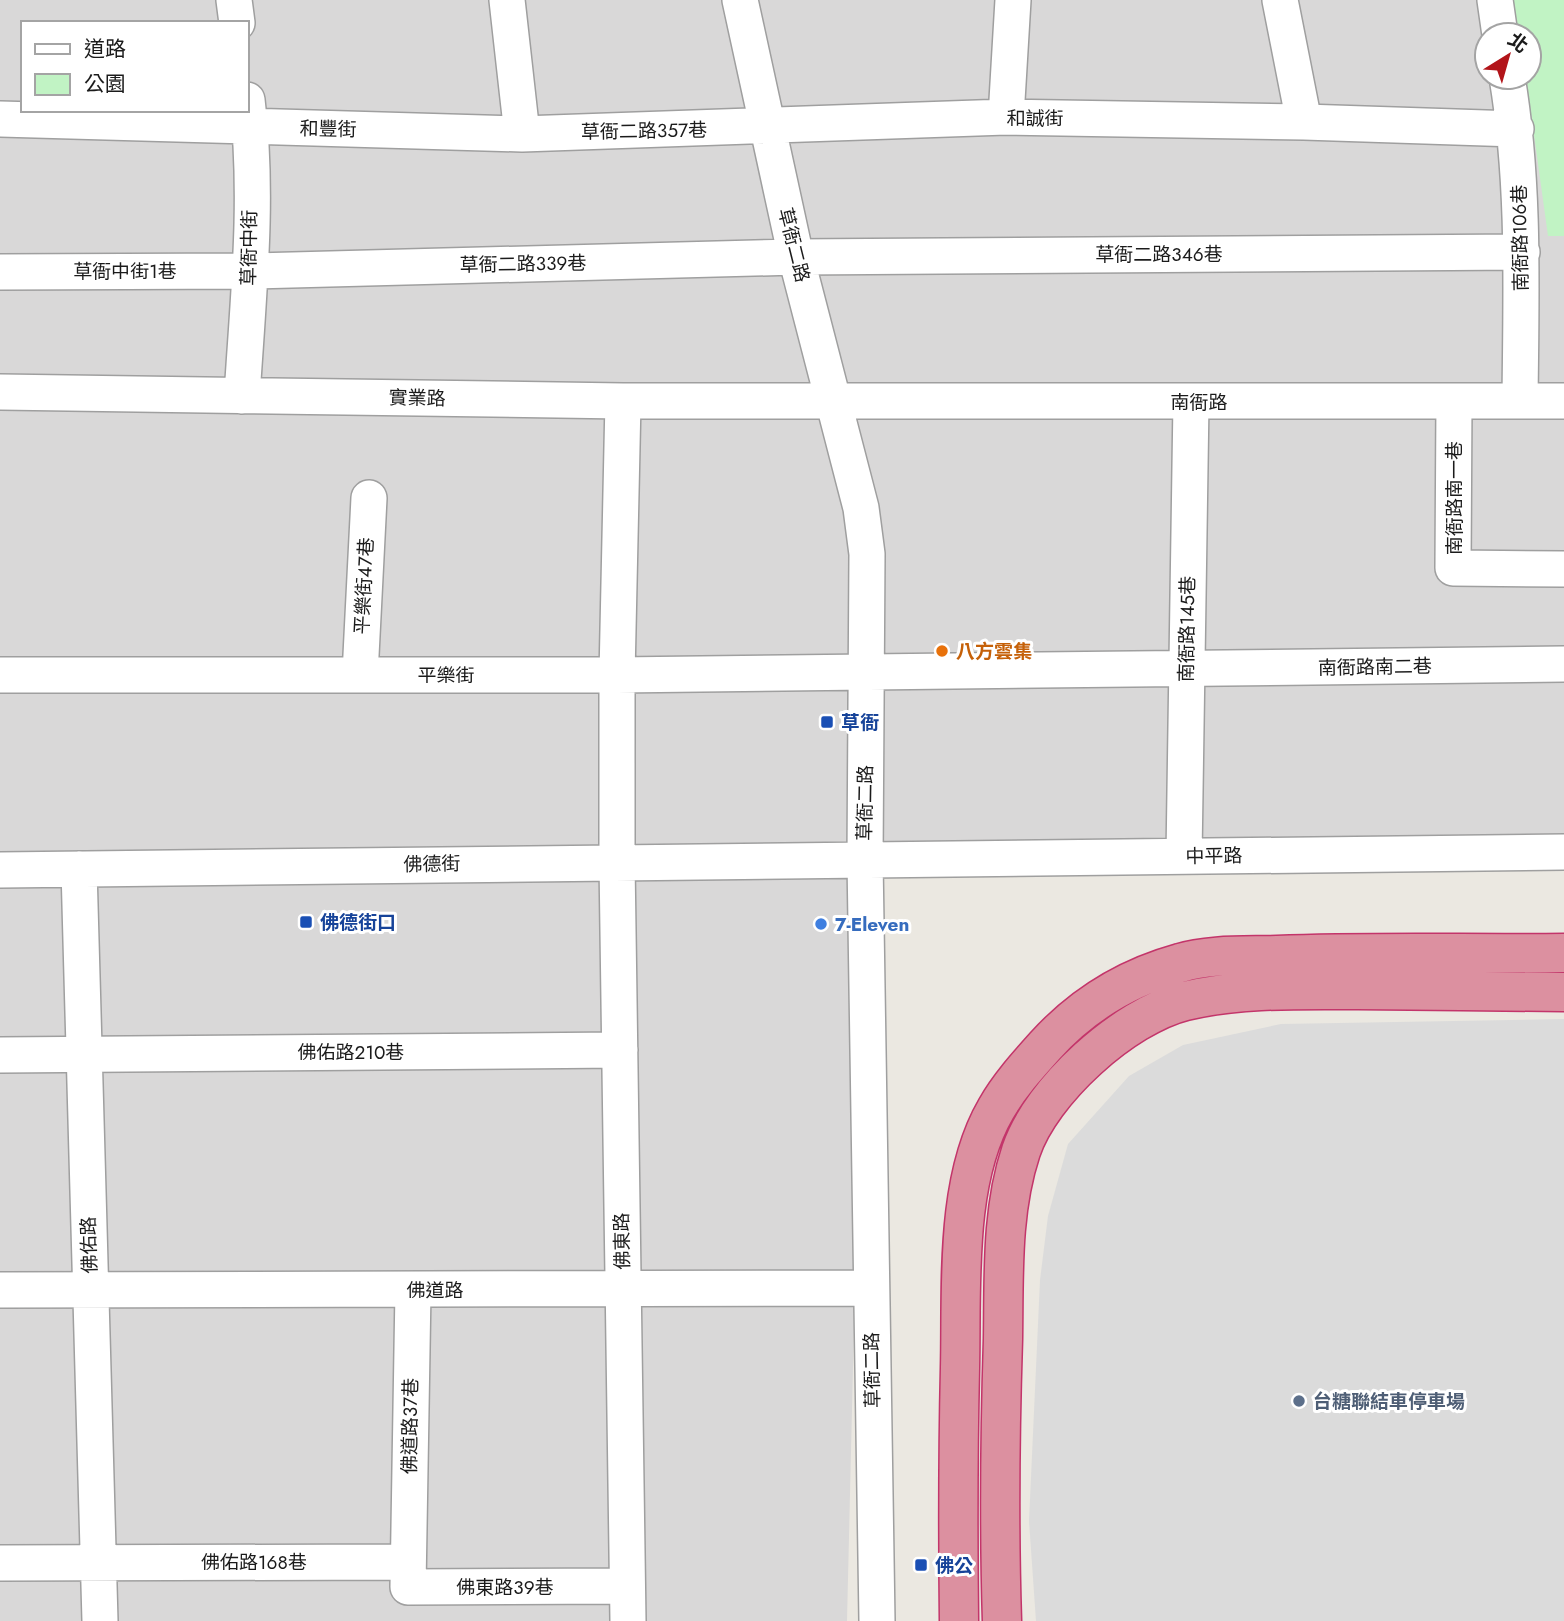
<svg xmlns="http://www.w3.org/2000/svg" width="1564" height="1621" viewBox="0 0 1564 1621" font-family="Jost,'Noto Sans TC',sans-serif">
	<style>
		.residential { fill: #d9d8d8; fill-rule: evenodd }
		.park { fill: #c1f3c4 }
		.parking { fill: #dbdbdb }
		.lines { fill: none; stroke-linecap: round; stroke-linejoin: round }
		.street-casing { stroke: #9f9f9f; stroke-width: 38 }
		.highway-casing { stroke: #c3356a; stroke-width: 41 }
		.street { stroke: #fff; stroke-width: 35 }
		.highway { stroke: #dc90a0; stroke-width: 38 }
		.food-dot { fill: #e8710a; stroke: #fff; stroke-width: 2.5 }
		.transit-dot { fill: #1a4fb4; stroke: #fff; stroke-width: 2.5 }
		.shop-dot { fill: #3f7fe0; stroke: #fff; stroke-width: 2.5 }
		.service-dot { fill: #5c6f8a; stroke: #fff; stroke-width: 2.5 }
		.labels { text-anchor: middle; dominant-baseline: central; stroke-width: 6; stroke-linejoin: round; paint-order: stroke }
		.street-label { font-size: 19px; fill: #1b1b1b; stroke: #fff }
		.food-label { font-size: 19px; font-weight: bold; fill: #c56008; stroke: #fff; text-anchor: start }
		.transit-label { font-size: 19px; font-weight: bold; fill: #164399; stroke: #fff; text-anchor: start }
		.shop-label { font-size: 19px; font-weight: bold; fill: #366cbe; stroke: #fff; text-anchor: start }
		.service-label { font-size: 19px; font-weight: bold; fill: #4e5e75; stroke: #fff; text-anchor: start }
	</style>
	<rect width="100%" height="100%" fill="#ebe8e1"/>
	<!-- residential -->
	<path class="residential" d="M 0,0 L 1564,0 L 1564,852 L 865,860 L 847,1621 L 0,1621 ZM 23,23 L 247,23 L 247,110 L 23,110 ZM 1487,35 L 1529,35 L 1529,77 L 1487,77 Z"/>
	<!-- park -->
	<path class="park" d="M 1512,0 L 1564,0 L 1564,236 L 1548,236 L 1526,77 L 1529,77 L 1529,35 L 1518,35 Z"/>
	<!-- parking -->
	<path class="parking" d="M 1564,1019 L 1564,1621 L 1036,1621 L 1029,1521 L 1040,1280 L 1048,1216 L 1068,1144 L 1129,1076 L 1183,1045 L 1281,1024 Z"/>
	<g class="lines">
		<defs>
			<path id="street" d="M 234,0 L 237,23
				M 507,0 L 522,134
				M 740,0 L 796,257 L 861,508 L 867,554 L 865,860 L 877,1621
				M 1495,0 L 1500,35
				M 1507,77 C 1525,184 1521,293 1520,401
				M 1006,117 L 1013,0
				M 0,119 L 522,134 L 1006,117 L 1304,122 L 1280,0
				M 1304,122 L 1516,129
				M 0,272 L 250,271 L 796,257 L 1522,252
				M 0,392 L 623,401 L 1564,401
				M 242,396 C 248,299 259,197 247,100
				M 1454,401 L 1453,568 L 1564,569
				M 0,675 L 617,675 L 623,401
				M 360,675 L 369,498
				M 1184,856 L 1191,402
				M 79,869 L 100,1621
				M 0,870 L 1564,852
				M 0,1055 L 620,1050
				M 0,1290 L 870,1288
				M 413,1290 L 408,1587 L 627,1586
				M 0,1563 L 408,1562
				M 628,1621 L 617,862 L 617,675 L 1564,664"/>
			<path id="highway" d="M 959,1621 C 958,1537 958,1453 960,1368 C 962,1288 954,1181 996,1109 C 1009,1086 1027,1066 1045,1046 C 1082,1005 1126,978 1180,963 C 1209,954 1246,956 1277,955 C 1372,951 1468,954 1564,953
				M 1002,1621 C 999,1527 1000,1433 1003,1339 C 1004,1276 1001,1211 1021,1151 C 1041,1091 1124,1016 1185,1001 C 1241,988 1300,990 1358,990 C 1427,991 1495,991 1564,992"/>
		</defs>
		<!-- street casing -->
		<use href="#street" class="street-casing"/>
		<!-- highway casing -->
		<use href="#highway" class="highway-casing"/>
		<!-- street -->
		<use href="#street" class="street"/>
		<!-- highway -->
		<use href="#highway" class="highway"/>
	</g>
	<!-- markers -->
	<circle class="food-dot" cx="942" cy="651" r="7"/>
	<g class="transit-dot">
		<rect x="820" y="715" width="14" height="14" rx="3.5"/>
		<rect x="299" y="915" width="14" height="14" rx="3.5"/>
		<rect x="914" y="1558" width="14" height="14" rx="3.5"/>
	</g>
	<circle class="shop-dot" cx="821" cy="924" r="7"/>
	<circle class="service-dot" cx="1299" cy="1401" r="7"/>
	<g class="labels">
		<!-- street labels -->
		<g class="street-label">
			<text x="1035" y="118">和誠街</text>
			<text transform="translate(328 129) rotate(1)">和豐街</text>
			<text transform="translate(644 131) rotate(-1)">草衙二路357巷</text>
			<text transform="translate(1520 238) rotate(-91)">南衙路106巷</text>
			<text transform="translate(794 245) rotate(76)">草衙二路</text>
			<text transform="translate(249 248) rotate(-89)">草衙中街</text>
			<text x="1159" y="254">草衙二路346巷</text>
			<text transform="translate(523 264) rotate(-1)">草衙二路339巷</text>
			<text x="125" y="271">草衙中街1巷</text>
			<text transform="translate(417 398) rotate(1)">實業路</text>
			<text x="1199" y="402">南衙路</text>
			<text transform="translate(1454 498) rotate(-90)">南衙路南一巷</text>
			<text transform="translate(364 586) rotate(-87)">平樂街47巷</text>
			<text transform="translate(1187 629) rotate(-89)">南衙路145巷</text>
			<text transform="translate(1375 667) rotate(-1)">南衙路南二巷</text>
			<text x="446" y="675">平樂街</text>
			<text transform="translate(865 803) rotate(-89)">草衙二路</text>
			<text transform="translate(1214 856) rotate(-1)">中平路</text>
			<text transform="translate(432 864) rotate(-1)">佛德街</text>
			<text x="351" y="1052">佛佑路210巷</text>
			<text transform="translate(622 1241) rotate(-91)">佛東路</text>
			<text transform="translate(89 1245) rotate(-92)">佛佑路</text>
			<text x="435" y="1290">佛道路</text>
			<text transform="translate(872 1370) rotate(-91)">草衙二路</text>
			<text transform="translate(410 1426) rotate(-89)">佛道路37巷</text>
			<text x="254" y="1562">佛佑路168巷</text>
			<text x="505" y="1587">佛東路39巷</text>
		</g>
		<!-- food labels -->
		<g class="food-label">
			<text x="956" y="651">八方雲集</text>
		</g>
		<!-- transit labels -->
		<g class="transit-label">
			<text x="841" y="722">草衙</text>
			<text x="320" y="922">佛德街口</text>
			<text x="935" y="1565">佛公</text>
		</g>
		<!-- shop labels -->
		<g class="shop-label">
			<text x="835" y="924">7-Eleven</text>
		</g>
		<!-- service labels -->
		<g class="service-label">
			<text x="1313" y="1401">台糖聯結車停車場</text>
		</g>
	</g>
	<!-- legend -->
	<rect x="21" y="21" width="228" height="91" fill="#ffffff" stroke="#a4a4a4" stroke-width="2"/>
	<rect x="35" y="44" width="35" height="10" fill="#ffffff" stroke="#a4a4a4" stroke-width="2"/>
	<text x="84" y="56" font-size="21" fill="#1b1b1b">道路</text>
	<rect x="35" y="74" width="35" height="21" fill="#c1f3c4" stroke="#a4a4a4" stroke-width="2"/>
	<text x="84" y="91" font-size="21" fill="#1b1b1b">公園</text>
	<!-- north arrow -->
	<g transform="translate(1508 56) rotate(37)"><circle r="33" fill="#ffffff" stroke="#a4a4a4" stroke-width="2"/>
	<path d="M0-5L12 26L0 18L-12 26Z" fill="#b21419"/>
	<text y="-10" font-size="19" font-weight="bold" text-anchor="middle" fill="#1b1b1b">北</text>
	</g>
</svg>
